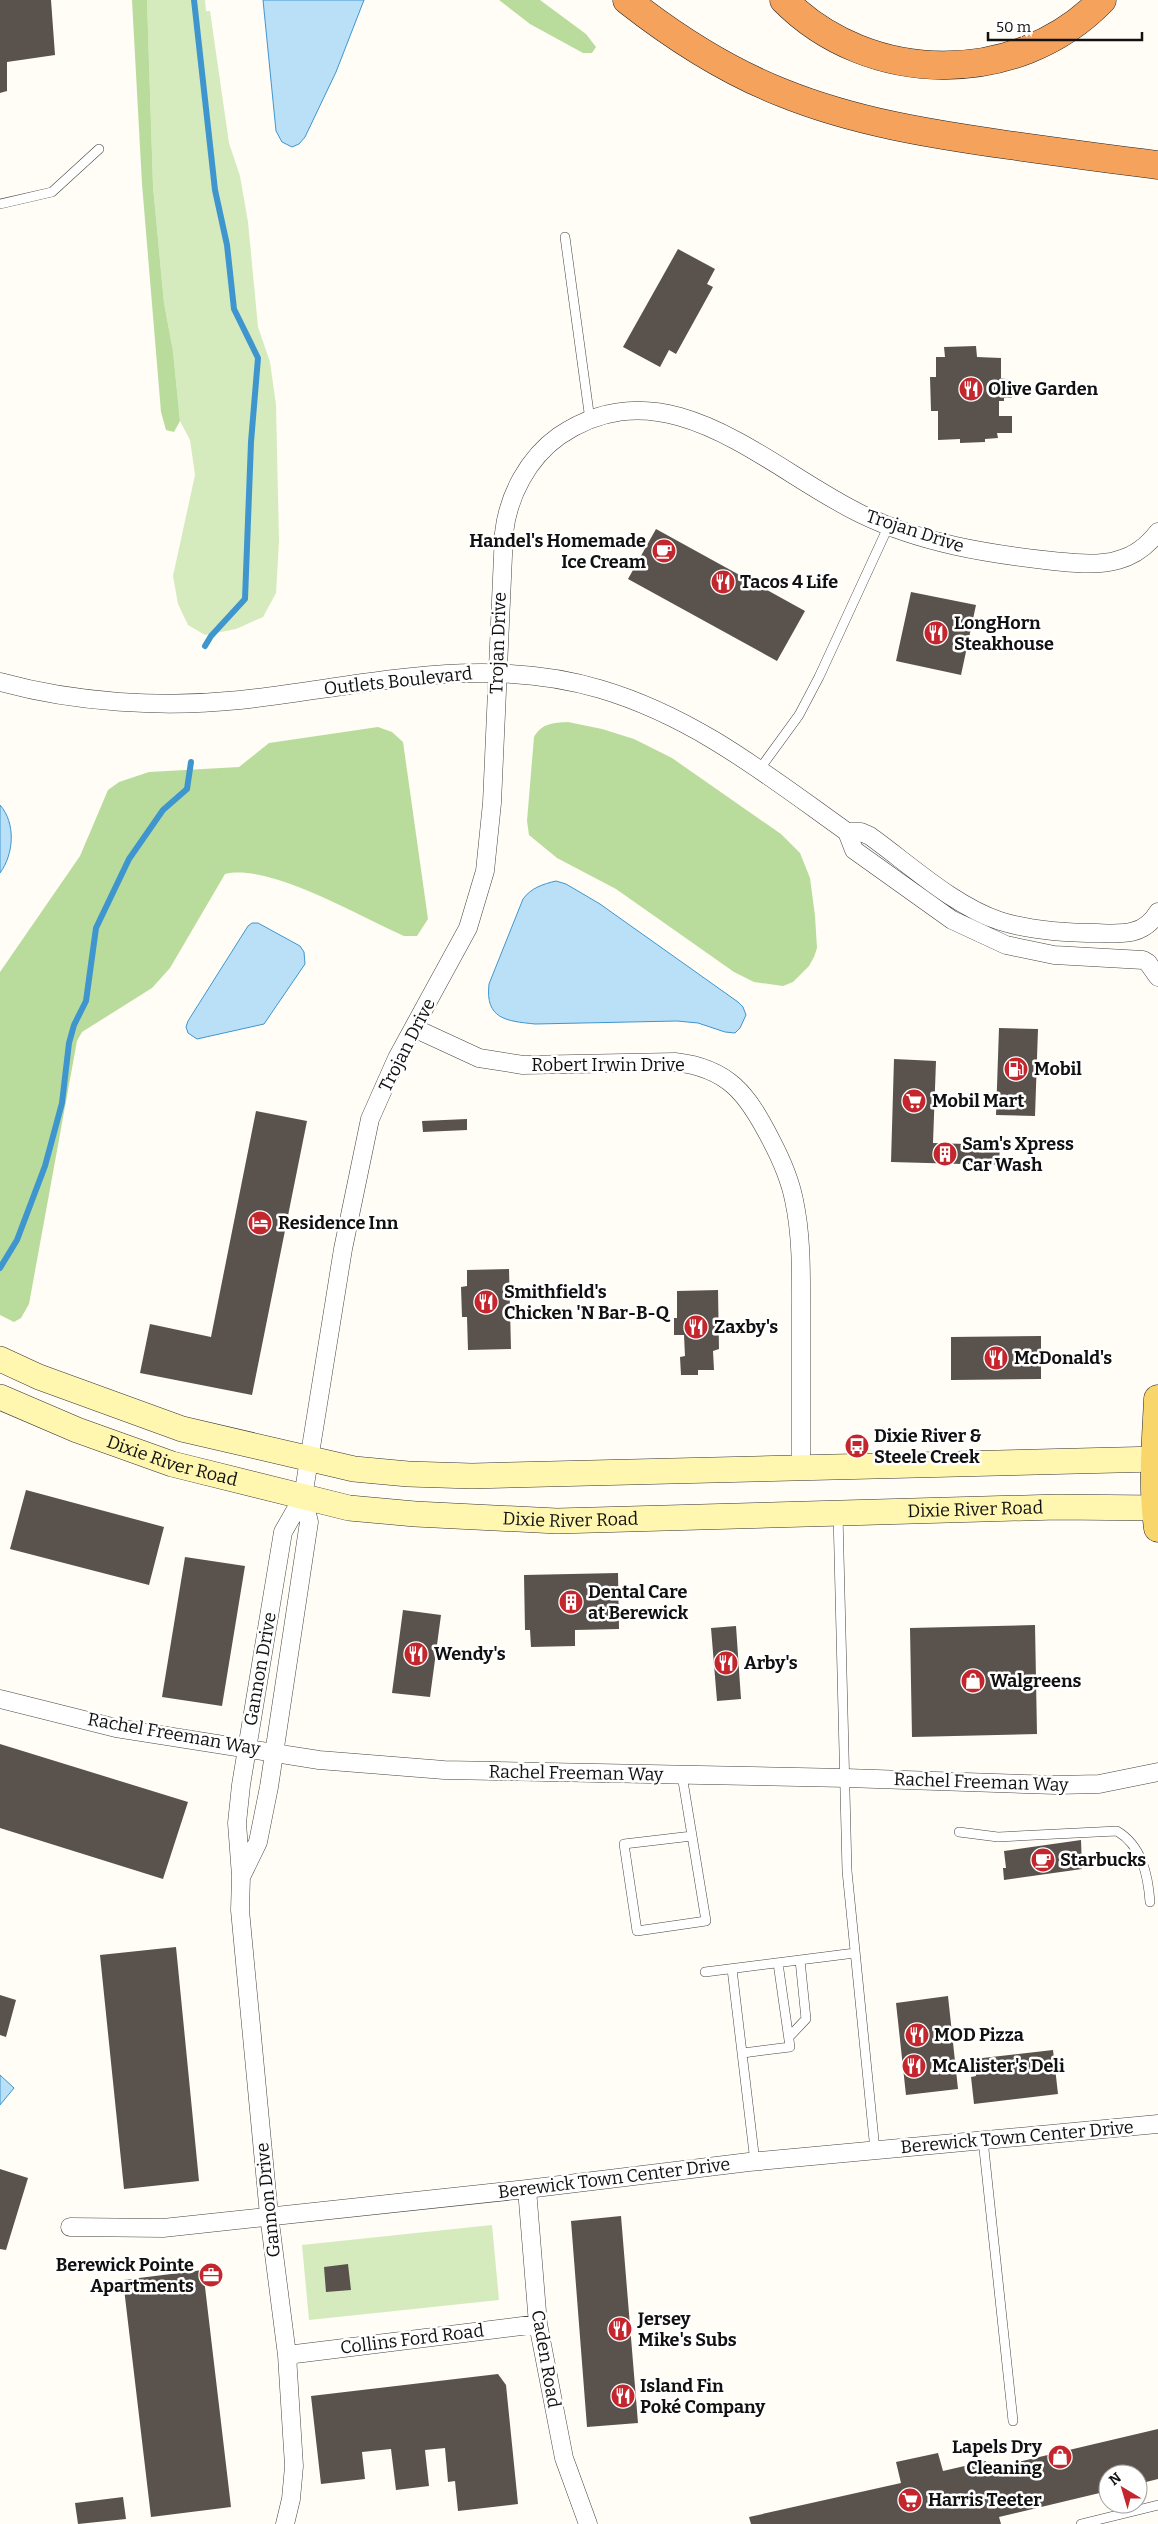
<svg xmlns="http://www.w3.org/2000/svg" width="1158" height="2524" viewBox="0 0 1158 2524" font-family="Bitter,serif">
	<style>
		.green { fill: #d5ebbd }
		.forest { fill: #b9dc9c }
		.water { fill: #b9e0f7; stroke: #3f96cf }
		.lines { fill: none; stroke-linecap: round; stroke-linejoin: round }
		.stream { stroke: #3f96cf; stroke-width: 6 }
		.building { fill: #5a524d }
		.lane-casing { stroke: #444; stroke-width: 10 }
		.street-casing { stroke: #444; stroke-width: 19 }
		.secondary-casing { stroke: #333; stroke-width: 26 }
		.primary-casing { stroke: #222; stroke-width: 29 }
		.highway-casing { stroke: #222; stroke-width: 29 }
		.lane { stroke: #fff; stroke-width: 9 }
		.street { stroke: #fff; stroke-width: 18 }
		.secondary { stroke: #fff6b0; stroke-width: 25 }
		.primary { stroke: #f9d66b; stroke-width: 28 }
		.highway { stroke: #f5a25d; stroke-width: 28 }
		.labels { text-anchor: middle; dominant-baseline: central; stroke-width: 5; stroke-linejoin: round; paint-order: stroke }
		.poi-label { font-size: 18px; font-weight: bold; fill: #111; stroke: #fff; text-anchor: start }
		.street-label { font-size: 18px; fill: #111; stroke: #fff }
	</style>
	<rect width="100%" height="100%" fill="#fffdf5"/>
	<!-- green -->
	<path class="green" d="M 147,0 L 205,0 L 206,11 L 210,11 L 229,143 L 240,176 L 248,222 L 258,327 L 270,362 L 276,405 L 279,541 L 276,593 L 263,617 L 236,629 L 205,635 L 188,625 L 178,604 L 173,576 L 195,475 L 190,440 L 180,421 L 173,351 L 164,303 L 153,186 Z
		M 492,2225 L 499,2300 L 309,2320 L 302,2245 Z"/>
	<!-- forest -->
	<path class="forest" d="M 132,0 L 147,0 L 153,186 L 164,303 L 173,351 L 180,421 L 174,432 L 166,430 L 161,412 L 142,184 Z
		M 499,0 L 540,0 L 586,34 L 596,47 L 592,53 L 583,53 L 530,24 Z
		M 568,722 L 602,729 L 634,739 L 672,758 L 781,834 L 800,853 L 810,878 L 815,916 L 817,948 L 814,957 L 809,966 L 793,982 L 783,986 L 754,982 L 734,972 L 616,889 L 557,858 L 529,835 L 527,821 L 534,737 C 542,723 553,723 568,722 Z
		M 378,727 L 392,732 L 403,742 L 428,919 L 417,936 L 404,936 C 361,917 269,863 225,874 L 170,968 L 152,988 L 82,1032 L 77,1041 L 29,1304 L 21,1318 L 14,1322 L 0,1315 L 0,972 L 80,856 L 108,790 L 119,782 L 149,772 L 239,767 L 269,743 Z"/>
	<!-- water -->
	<path class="water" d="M 263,0 L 364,0 L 336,72 L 305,137 L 299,144 L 292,147 L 282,142 L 276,131 Z
		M 0,805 C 16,823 14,854 0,873 Z
		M 556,881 L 566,884 L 600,904 L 738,1002 L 743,1007 L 746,1015 L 740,1028 L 735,1033 L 725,1032 L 698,1023 L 677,1021 L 535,1024 C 506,1021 485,1019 489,984 L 523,899 C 531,888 543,884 556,881 Z
		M 252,923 L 258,923 L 300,946 L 304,952 L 305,964 L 264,1024 L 197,1039 L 188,1033 L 186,1027 L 188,1021 L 248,926 Z
		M 0,2075 L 14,2088 L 0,2105 Z"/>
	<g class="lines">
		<!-- stream -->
		<path class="stream" d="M 194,0 L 215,190 L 227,245 L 234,309 L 258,358 L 251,442 L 245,599 L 211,636 L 205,646
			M 0,1268 L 17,1240 L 45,1166 L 62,1103 L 69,1043 L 74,1025 L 86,1001 L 96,928 L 129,859 L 163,810 L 187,789 L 191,762"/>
	</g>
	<!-- building -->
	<path class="building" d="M 0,0 L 51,0 L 55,55 L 7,62 L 7,91 L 0,93 Z
		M 678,249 L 715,269 L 707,284 L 713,287 L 676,354 L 669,350 L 660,367 L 623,347 Z
		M 976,346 L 977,357 L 1001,358 L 1001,378 L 1011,380 L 1012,398 L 1004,398 L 1004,401 L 999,401 L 999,416 L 1012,416 L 1012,433 L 997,433 L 998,438 L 985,439 L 985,442 L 960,443 L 960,439 L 938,440 L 938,411 L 931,411 L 930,377 L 936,377 L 936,357 L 945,357 L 944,347 Z
		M 656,529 L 805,611 L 777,661 L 628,579 Z
		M 911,592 L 976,605 L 961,675 L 896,661 Z
		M 999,1028 L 1038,1029 L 1035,1116 L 996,1115 Z
		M 894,1059 L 936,1061 L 933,1143 L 1000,1145 L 999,1165 L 891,1162 Z
		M 256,1111 L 307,1121 L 252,1395 L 140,1373 L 150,1324 L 211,1337 Z
		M 467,1119 L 467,1130 L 423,1132 L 422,1121 Z
		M 509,1269 L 511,1349 L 468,1350 L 467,1317 L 462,1317 L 461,1287 L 467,1286 L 467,1270 Z
		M 718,1290 L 719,1349 L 713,1351 L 714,1370 L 698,1370 L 698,1375 L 681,1375 L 680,1357 L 685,1356 L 684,1335 L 674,1335 L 674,1318 L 677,1318 L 677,1291 Z
		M 1041,1336 L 1041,1379 L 951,1380 L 951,1337 Z
		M 26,1490 L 164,1527 L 149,1585 L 10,1549 Z
		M 185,1557 L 245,1566 L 222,1706 L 162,1697 Z
		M 618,1573 L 619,1629 L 575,1630 L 575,1646 L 531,1647 L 530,1630 L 525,1630 L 524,1575 Z
		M 403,1610 L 441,1615 L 430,1697 L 392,1693 Z
		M 1035,1625 L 1037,1734 L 912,1737 L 910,1628 Z
		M 736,1626 L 741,1699 L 717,1701 L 711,1628 Z
		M 0,1744 L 188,1802 L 163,1879 L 0,1828 Z
		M 1081,1840 L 1082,1869 L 1004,1880 L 1003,1868 L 1006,1868 L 1004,1851 Z
		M 176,1947 L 199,2181 L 124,2189 L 100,1955 Z
		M 0,1995 L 16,2000 L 6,2037 L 0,2035 Z
		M 948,1996 L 958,2089 L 906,2095 L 896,2003 Z
		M 1053,2050 L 1058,2094 L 974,2104 L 971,2077 L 976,2076 L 974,2059 Z
		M 0,2169 L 28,2178 L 6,2250 L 0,2249 Z
		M 621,2216 L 638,2423 L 587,2427 L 571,2221 Z
		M 348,2264 L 351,2290 L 326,2292 L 324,2267 Z
		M 203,2270 L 231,2507 L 151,2517 L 123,2280 Z
		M 498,2374 L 506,2385 L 518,2504 L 458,2511 L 455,2481 L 448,2482 L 445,2448 L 425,2450 L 429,2486 L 396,2490 L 391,2449 L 362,2452 L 365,2479 L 321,2484 L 311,2396 Z
		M 1158,2429 L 1158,2479 L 1138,2484 L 1138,2474 L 1108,2474 L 1108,2491 L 999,2517 L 1001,2524 L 751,2524 L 749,2517 L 901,2483 L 896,2462 L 938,2453 L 943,2471 L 986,2461 L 988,2469 Z
		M 123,2497 L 126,2519 L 78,2524 L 75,2503 Z"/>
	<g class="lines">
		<defs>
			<path id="lane" d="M 0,204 L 52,192 L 99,149
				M 565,237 L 590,420
				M 759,770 L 799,715 L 819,677 L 889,525
				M 838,1514 L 847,1871 L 875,2150
				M 682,1775 L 706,1921 L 637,1931 L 624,1844 L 692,1836
				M 959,1832 L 998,1837 L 1117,1831 C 1142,1846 1148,1875 1150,1902
				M 732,1969 L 755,2162
				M 705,1972 L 855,1953
				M 789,2037 L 806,2019 L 800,1960
				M 743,2053 L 790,2047 L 778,1963
				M 983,2140 L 1013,2421
				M 1081,2524 L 1158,2505"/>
			<path id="street" d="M 0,682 C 76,703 162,708 240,700 C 361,687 480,653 600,689 C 695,717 767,775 847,832 L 861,832 L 870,836 C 909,864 954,906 1000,921 C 1032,931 1065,933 1098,933 C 1122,934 1144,936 1158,912
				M 847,832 L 854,850 L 952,920 L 1006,945 L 1054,955 L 1143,960 L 1148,963 L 1158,977
				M 414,1028 L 479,1058 L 523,1065 L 675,1062 C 729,1068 748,1095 771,1140 C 781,1159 790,1180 794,1200 C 802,1237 801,1276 801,1313 C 801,1365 801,1417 801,1468
				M 0,1699 L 116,1728 L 319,1760 L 444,1770 L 846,1778 L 1056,1785 L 1099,1784 L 1158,1772
				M 242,1875 L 258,1842 L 269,1787 L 309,1522 L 303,1497
				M 527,2189 L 538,2324 L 564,2458 L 588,2524
				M 70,2227 L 163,2228 L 527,2189 L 749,2162 L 1158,2124
				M 287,2355 L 538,2324
				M 285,2524 L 291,2499 L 294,2466 L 287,2355 L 269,2215 L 240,1910 L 241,1876 L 237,1823 L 241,1785 L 283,1532 L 303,1497 L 343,1249 L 370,1119 L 397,1058 L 468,928 L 485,871 L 492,803 L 504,533 C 508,496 528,458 559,436 C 668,362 766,468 861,514 C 920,543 988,554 1053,561 C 1074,563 1098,566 1118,560 C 1134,556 1148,545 1158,532"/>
			<g id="secondary">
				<path d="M 0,1359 L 39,1377 L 182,1429 L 354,1469 L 408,1474 L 472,1476 L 1158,1459"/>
				<path id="s1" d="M 0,1397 L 77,1430 L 172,1464 L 349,1508 L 415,1514 L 557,1521 L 1057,1507 L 1158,1508"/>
			</g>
			<path id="primary" d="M 1158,1399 C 1156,1442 1152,1486 1158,1528"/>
			<path id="highway" d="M 627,0 C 674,37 727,71 783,93 C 855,122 931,134 1008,145 C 1058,152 1108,159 1158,165
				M 784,0 C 869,86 1017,88 1102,0"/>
		</defs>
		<!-- lane casing -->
		<use href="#lane" class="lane-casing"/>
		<!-- street casing -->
		<use href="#street" class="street-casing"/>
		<!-- secondary casing -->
		<use href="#secondary" class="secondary-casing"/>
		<!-- primary casing -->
		<use href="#primary" class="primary-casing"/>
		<!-- highway casing -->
		<use href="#highway" class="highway-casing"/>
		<!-- lane -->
		<use href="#lane" class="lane"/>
		<!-- street -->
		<use href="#street" class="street"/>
		<!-- secondary -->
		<use href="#secondary" class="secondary"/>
		<!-- primary -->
		<use href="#primary" class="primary"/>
		<!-- highway -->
		<use href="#highway" class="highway"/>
	</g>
	<!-- icons -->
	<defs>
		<symbol id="restaurant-disc" viewBox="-11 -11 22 22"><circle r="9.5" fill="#c4262e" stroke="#fff"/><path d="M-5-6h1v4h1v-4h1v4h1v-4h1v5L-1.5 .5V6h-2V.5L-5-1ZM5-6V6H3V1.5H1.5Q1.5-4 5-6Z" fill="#fff"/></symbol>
		<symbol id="cafe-disc" viewBox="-11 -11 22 22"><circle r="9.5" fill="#c4262e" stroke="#fff"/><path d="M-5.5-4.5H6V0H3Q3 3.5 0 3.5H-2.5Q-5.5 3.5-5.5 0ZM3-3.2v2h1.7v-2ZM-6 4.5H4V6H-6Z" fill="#fff"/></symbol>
		<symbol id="fuel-disc" viewBox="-11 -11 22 22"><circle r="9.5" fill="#c4262e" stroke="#fff"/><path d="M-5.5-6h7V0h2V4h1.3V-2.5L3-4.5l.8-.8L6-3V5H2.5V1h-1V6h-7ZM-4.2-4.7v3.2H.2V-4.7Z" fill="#fff"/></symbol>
		<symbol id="supermarket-disc" viewBox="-11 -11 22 22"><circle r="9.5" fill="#c4262e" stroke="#fff"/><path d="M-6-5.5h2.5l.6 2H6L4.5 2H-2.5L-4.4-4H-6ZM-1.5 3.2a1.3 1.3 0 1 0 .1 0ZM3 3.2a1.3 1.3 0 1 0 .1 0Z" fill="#fff"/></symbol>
		<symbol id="building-disc" viewBox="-11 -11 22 22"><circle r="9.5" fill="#c4262e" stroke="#fff"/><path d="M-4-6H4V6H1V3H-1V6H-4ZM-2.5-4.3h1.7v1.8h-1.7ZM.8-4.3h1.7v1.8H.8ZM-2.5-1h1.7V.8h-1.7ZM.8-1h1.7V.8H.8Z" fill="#fff"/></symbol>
		<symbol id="hotel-disc" viewBox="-11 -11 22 22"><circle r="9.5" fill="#c4262e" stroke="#fff"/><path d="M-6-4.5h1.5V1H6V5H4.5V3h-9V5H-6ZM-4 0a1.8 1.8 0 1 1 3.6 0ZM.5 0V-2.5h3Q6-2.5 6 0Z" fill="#fff"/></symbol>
		<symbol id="bus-disc" viewBox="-11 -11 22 22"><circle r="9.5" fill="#c4262e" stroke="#fff"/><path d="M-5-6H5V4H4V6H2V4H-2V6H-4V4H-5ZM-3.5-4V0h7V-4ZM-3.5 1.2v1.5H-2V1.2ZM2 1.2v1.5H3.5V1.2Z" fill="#fff"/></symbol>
		<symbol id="shop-disc" viewBox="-11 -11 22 22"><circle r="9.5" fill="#c4262e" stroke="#fff"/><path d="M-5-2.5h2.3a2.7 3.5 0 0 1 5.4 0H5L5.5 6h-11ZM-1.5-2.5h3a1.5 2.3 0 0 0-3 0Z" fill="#fff"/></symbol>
		<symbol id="office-disc" viewBox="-11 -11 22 22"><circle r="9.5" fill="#c4262e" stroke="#fff"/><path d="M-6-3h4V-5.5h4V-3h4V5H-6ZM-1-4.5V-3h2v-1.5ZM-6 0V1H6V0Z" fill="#fff"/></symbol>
	</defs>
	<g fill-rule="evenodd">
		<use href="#restaurant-disc" x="957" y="375" width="28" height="28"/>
		<use href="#cafe-disc" x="650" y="537" width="28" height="28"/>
		<use href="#restaurant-disc" x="709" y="568" width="28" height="28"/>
		<use href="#restaurant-disc" x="922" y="619" width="28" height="28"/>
		<use href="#fuel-disc" x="1002" y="1055" width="28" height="28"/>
		<use href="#supermarket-disc" x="900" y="1087" width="28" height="28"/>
		<use href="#building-disc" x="931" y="1140" width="28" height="28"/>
		<use href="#hotel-disc" x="246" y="1209" width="28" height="28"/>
		<use href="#restaurant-disc" x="472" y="1288" width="28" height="28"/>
		<use href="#restaurant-disc" x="682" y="1313" width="28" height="28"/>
		<use href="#restaurant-disc" x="982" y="1344" width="28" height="28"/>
		<use href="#bus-disc" x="843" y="1432" width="28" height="28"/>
		<use href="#building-disc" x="557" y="1588" width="28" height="28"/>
		<use href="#restaurant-disc" x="402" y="1640" width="28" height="28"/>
		<use href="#restaurant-disc" x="712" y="1649" width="28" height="28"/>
		<use href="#shop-disc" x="959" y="1667" width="28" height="28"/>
		<use href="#cafe-disc" x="1029" y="1846" width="28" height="28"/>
		<use href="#restaurant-disc" x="903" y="2021" width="28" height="28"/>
		<use href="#restaurant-disc" x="900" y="2052" width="28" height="28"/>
		<use href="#office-disc" x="197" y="2261" width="28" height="28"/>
		<use href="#restaurant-disc" x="606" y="2315" width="28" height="28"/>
		<use href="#restaurant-disc" x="609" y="2382" width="28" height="28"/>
		<use href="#shop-disc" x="1046" y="2443" width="28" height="28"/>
		<use href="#supermarket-disc" x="896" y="2486" width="28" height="28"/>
	</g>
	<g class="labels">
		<!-- poi labels -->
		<g class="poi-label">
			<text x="988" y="389">Olive Garden</text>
			<text x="646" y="541" text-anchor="end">Handel's Homemade<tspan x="646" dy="21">Ice Cream</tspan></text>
			<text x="740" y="582">Tacos 4 Life</text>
			<text x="954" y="623">LongHorn<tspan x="954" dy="21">Steakhouse</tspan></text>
			<text x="1034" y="1069">Mobil</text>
			<text x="932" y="1101">Mobil Mart</text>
			<text x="962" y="1144">Sam's Xpress<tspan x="962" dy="21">Car Wash</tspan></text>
			<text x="278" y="1223">Residence Inn</text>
			<text x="504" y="1292">Smithfield's<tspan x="504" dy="21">Chicken 'N Bar-B-Q</tspan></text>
			<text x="714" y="1327">Zaxby's</text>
			<text x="1014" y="1358">McDonald's</text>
			<text x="874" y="1436">Dixie River &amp;<tspan x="874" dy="21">Steele Creek</tspan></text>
			<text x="588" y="1592">Dental Care<tspan x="588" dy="21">at Berewick</tspan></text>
			<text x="434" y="1654">Wendy's</text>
			<text x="744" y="1663">Arby's</text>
			<text x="990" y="1681">Walgreens</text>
			<text x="1060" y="1860">Starbucks</text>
			<text x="934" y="2035">MOD Pizza</text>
			<text x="932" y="2066">McAlister's Deli</text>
			<text x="194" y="2265" text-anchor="end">Berewick Pointe<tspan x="194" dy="21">Apartments</tspan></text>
			<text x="638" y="2319">Jersey<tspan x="638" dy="21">Mike's Subs</tspan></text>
			<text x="640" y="2386">Island Fin<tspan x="640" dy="21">Poké Company</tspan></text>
			<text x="1042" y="2447" text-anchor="end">Lapels Dry<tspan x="1042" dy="21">Cleaning</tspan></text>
			<text x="928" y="2500">Harris Teeter</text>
		</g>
		<!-- street labels -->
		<g class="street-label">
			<text transform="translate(915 531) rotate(18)">Trojan Drive</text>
			<text transform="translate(498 643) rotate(-88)">Trojan Drive</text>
			<text transform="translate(398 681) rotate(-6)">Outlets Boulevard</text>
			<text transform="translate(407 1045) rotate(-63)">Trojan Drive</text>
			<text x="608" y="1065">Robert Irwin Drive</text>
			<text stroke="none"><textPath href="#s1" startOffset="184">Dixie River Road</textPath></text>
			<text stroke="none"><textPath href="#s1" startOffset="994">Dixie River Road</textPath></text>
			<text stroke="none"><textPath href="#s1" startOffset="589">Dixie River Road</textPath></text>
			<text transform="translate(260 1669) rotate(-80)">Gannon Drive</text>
			<text transform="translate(174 1734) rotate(10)">Rachel Freeman Way</text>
			<text transform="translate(576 1773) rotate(1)">Rachel Freeman Way</text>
			<text transform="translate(981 1782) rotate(2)">Rachel Freeman Way</text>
			<text transform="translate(1017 2137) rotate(-5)">Berewick Town Center Drive</text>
			<text transform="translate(614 2178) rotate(-7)">Berewick Town Center Drive</text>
			<text transform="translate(268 2200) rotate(-96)">Gannon Drive</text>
			<text transform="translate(412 2339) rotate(-7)">Collins Ford Road</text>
			<text transform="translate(546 2359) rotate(80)">Caden Road</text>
		</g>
	</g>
	<!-- north arrow -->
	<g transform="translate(1123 2489) rotate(322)"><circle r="24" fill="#ffffff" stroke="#a0a0a0"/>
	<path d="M0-4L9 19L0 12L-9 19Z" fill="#c4262e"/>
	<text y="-8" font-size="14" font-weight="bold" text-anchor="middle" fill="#111111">N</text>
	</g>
	<!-- scale -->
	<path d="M988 32v8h154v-8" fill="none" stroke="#111111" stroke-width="2.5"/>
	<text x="996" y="32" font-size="15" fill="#111111" stroke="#ffffff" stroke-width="4" paint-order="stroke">50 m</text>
</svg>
